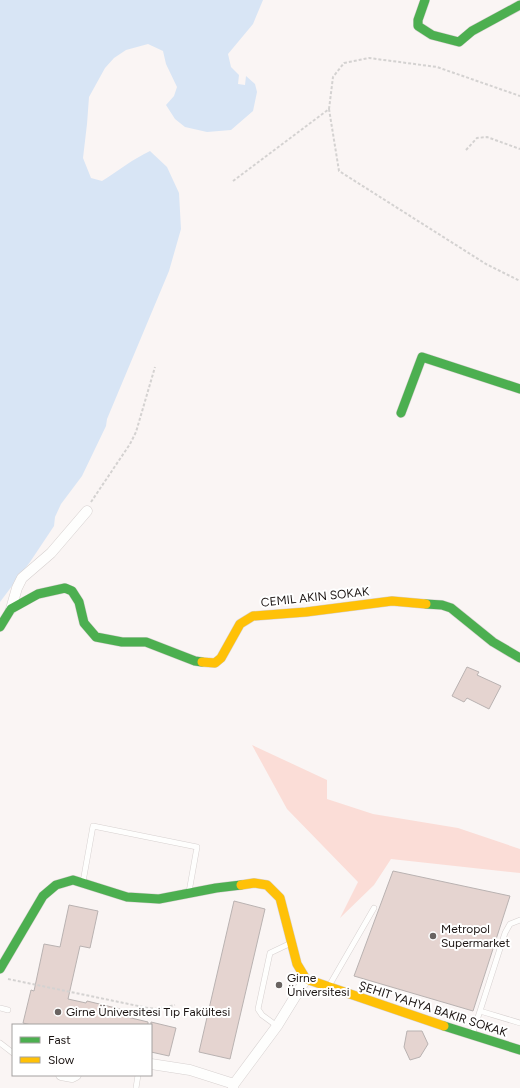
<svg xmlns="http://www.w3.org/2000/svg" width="520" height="1088" viewBox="0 0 520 1088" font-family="Figtree,sans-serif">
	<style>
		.green { fill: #fbddd7 }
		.water { fill: #d8e5f5 }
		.building { fill: #e5d4d0; stroke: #b9b2b1 }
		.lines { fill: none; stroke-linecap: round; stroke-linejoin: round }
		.lane-casing { stroke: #d7d1d0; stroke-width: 6 }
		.street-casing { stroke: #d7d1d0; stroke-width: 11 }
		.fast-casing { stroke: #d7d1d0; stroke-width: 10 }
		.slow-casing { stroke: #d7d1d0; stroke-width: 10 }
		.path { stroke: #d4d2d1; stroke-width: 2; stroke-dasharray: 3 2; stroke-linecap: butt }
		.lane { stroke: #fefefd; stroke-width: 5 }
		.street { stroke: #fefefd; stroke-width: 10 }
		.fast { stroke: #4caf50; stroke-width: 9 }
		.slow { stroke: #ffc107; stroke-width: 9 }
		.poi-dot { fill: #696361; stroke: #fff; stroke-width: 1.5 }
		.labels { text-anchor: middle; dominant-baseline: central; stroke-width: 4; stroke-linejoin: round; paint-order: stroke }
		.street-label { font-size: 12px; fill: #1b1412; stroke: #fff }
		.poi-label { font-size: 12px; fill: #1b1412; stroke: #fff; text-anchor: start }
	</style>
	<rect width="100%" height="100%" fill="#faf5f4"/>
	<!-- green -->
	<path class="green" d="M 252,745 L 327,780 L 327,799 L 373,814 L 458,828 L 520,849 L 520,873 L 391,859 L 374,885 L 340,918 L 358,882 L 287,809 Z"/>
	<!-- water -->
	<path class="water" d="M 0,0 L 263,0 L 253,24 L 228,54 L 231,67 L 239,75 L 238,84 L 245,85 L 246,76 L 255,84 L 257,92 L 253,111 L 231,130 L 207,132 L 185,127 L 175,119 L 166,105 L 174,96 L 177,87 L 166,64 L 163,51 L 148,44 L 126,50 L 114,58 L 105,68 L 89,97 L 87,124 L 83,158 L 91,178 L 102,181 C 118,171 133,159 150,151 L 167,167 L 179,193 L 181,229 L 169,271 L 107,419 L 106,426 L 82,476 L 61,504 L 55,517 L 54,526 L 30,562 L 0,602 Z"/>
	<!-- building -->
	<path class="building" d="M 467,667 L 479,672 L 477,675 L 501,686 L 489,709 L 467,698 L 464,702 L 452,696 Z
		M 393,871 L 510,896 L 473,1011 L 354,976 Z
		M 234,901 L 265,909 L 230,1059 L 199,1052 Z
		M 69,905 L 98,911 L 90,948 L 80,946 L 68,999 L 86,1003 L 87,1001 L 124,1010 L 123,1016 L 148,1022 L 148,1025 L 31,1025 L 23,1023 L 31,990 L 34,991 L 44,944 L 60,947 Z
		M 151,1022 L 176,1028 L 169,1056 L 151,1052 Z
		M 407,1031 L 422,1031 L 428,1044 L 420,1057 L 410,1060 L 404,1047 Z"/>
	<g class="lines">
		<defs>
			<path id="lane" d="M 83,882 L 93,826 L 197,847 L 189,892
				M 520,920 L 510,924 L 505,933 L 480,1011 L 520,1023
				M 329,986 L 374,908
				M 0,1008 L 8,1010
				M 277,1026 L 262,1015 L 258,1009 L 270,953 L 291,943
				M 472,1035 L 480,1011
				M 0,1043 L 13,1053
				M 136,1088 L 138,1075"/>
			<path id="street" d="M 11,609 L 17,588 L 22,578 L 51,553 L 87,511
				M 151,1064 L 190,1070 L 234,1084
				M 61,1075 L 72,1077 L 76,1075
				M 233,1088 L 234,1084 L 277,1026 L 306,979"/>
			<path id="fast" d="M 425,0 L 418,20 L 418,26 L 432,35 L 459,42 L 472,31 L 520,5
				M 401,413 L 422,357 L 520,389
				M 426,604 L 442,605 L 451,608 L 493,642 L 520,658
				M 0,627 L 11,609 L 38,594 L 65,588 L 72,591 L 79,602 L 84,623 L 96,637 L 122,642 L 146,642 L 195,661 L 202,662
				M 0,969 L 43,896 L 56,885 L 73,880 L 127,897 L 159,899 L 216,888 L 241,885
				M 444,1026 L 520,1050"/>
			<path id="slow" d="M 202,662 L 215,663 L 221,658 L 240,624 L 253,616 L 306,612 L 392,601 L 426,604
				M 241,885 L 254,883 L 267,885 L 280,898 L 297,964 L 306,979 L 444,1026"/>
		</defs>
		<!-- lane casing -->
		<use href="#lane" class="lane-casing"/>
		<!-- street casing -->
		<use href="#street" class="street-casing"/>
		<!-- fast casing -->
		<use href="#fast" class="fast-casing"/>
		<!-- slow casing -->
		<use href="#slow" class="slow-casing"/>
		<!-- path -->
		<path class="path" d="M 329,109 L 333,77 L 344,63 L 369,58 L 437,67 L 520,96
			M 466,150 L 477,138 L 487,137 L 520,149
			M 233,181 L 329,109 L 339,171 L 486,264 L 520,281
			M 91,502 L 130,444 L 136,432 L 155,367
			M 8,979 L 148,1008 L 157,1009 L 175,1005"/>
		<!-- lane -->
		<use href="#lane" class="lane"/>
		<!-- street -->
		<use href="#street" class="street"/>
		<!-- fast -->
		<use href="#fast" class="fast"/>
		<!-- slow -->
		<use href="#slow" class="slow"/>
	</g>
	<!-- markers -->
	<g class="poi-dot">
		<circle cx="433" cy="936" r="4"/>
		<circle cx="279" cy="985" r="4"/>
		<circle cx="58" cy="1012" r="4"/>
	</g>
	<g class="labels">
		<!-- street labels -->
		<g class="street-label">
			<text transform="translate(315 597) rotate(-6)">CEMIL AKIN SOKAK</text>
			<text transform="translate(433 1009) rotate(18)">ŞEHIT YAHYA BAKIR SOKAK</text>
		</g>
		<!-- poi labels -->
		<g class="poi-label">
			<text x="441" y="929">Metropol<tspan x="441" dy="14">Supermarket</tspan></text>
			<text x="287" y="978">Girne<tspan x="287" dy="14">Üniversitesi</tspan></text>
			<text x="66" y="1012">Girne Üniversitesi Tıp Fakültesi</text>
		</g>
	</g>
	<!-- legend -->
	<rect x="12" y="1024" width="140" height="52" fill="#ffffff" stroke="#a4a1a0"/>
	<rect x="20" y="1037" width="20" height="6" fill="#4caf50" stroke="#a4a1a0"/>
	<text x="48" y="1044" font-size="12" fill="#1b1412">Fast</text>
	<rect x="20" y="1057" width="20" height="6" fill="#ffc107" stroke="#a4a1a0"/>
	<text x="48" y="1064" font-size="12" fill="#1b1412">Slow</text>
</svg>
